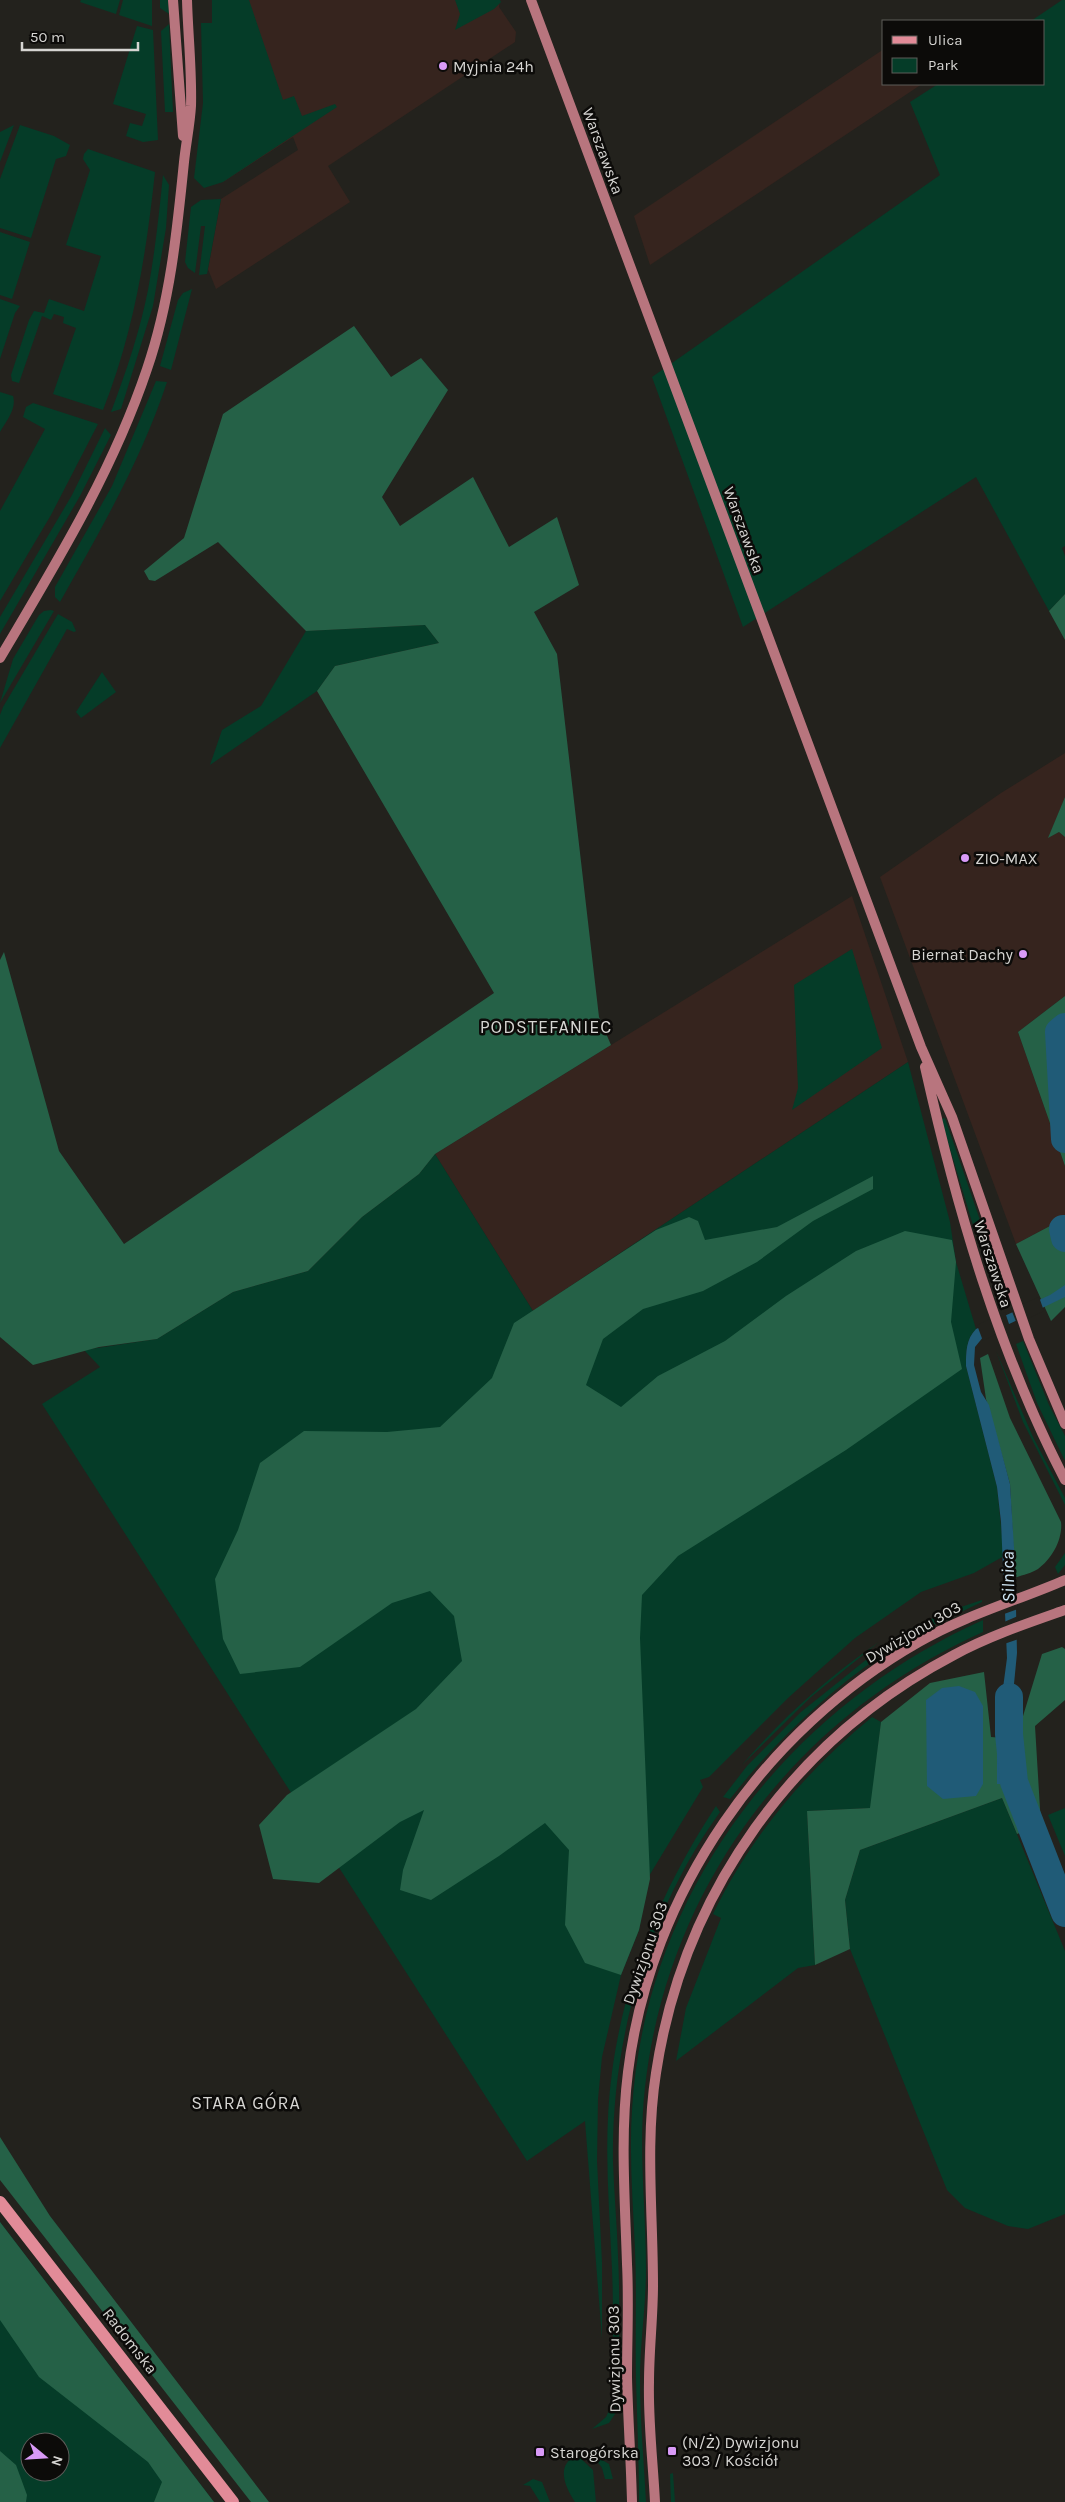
<svg xmlns="http://www.w3.org/2000/svg" width="1065" height="2502" viewBox="0 0 1065 2502" font-family="Karla,sans-serif">
	<style>
		.commercial { fill: #36241e }
		.green { fill: #053c28; fill-rule: evenodd }
		.forest { fill: #256147 }
		.water { fill: #205b77 }
		.pier { fill: #23221d }
		.lines { fill: none; stroke-linecap: round; stroke-linejoin: round }
		.river { stroke: #205b77; stroke-width: 28 }
		.secondary { stroke: #b8757e; stroke-width: 10 }
		.primary { stroke: #e28b98; stroke-width: 12 }
		.poi-dot { fill: #d99af7; stroke: #0c0b09; stroke-width: 2 }
		.labels { text-anchor: middle; dominant-baseline: central; stroke-width: 5; stroke-linejoin: round; paint-order: stroke }
		.poi-label { font-size: 16px; fill: #d6d5d2; stroke: #0c0b09; text-anchor: start }
		.street-label { font-size: 16px; fill: #d6d5d2; stroke: #0c0b09 }
		.neighbourhood-label { font-size: 18px; letter-spacing: 1px; fill: #d6d5d2; stroke: #0c0b09 }
		.water-label { font-size: 18px; font-style: italic; fill: #cde4f2; stroke: #0c0b09 }
	</style>
	<rect width="100%" height="100%" fill="#23221d"/>
	<!-- commercial -->
	<path class="commercial" d="M 228,0 L 500,0 L 499,7 L 516,32 L 515,42 L 328,166 L 350,202 L 216,289 L 208,269 L 221,199 L 298,150 L 293,137 L 223,182 Z
		M 884,49 L 884,84 L 922,84 L 650,265 L 634,216 Z
		M 1065,753 L 1065,797 L 1049,837 L 1059,832 L 1065,837 L 1065,996 L 1018,1032 L 1065,1166 L 1065,1218 L 1016,1244 L 880,877 L 1001,793 Z
		M 852,896 L 908,1062 L 533,1311 L 435,1154 Z"/>
	<!-- green -->
	<path class="green" d="M 81,0 L 120,0 L 116,14 L 80,2 Z
		M 123,0 L 152,0 L 152,26 L 119,15 Z
		M 160,0 L 168,0 L 169,14 L 160,8 Z
		M 212,0 L 249,0 L 283,100 L 294,96 L 302,116 L 335,104 L 337,107 L 223,182 L 204,188 L 194,178 L 203,103 L 201,23 L 212,23 Z
		M 455,0 L 500,0 L 501,2 L 494,9 L 455,30 L 460,14 Z
		M 1062,0 L 1065,0 L 1065,546 L 1062,548 L 1065,556 L 1065,594 L 1049,611 L 976,477 L 743,627 L 652,377 L 940,175 L 910,102 L 938,84 L 1044,84 L 1044,21 L 1031,21 Z
		M 169,24 L 173,112 L 165,112 L 161,31 Z
		M 137,26 L 153,30 L 158,140 L 143,142 L 126,136 L 130,123 L 142,126 L 146,114 L 113,104 Z
		M 14,125 L 0,162 L 0,132 Z
		M 20,125 L 54,136 L 70,145 L 66,156 L 56,159 L 31,238 L 0,228 L 0,179 Z
		M 88,149 L 155,172 C 146,256 134,331 103,410 L 53,394 L 76,328 L 63,323 L 64,317 L 54,314 L 51,320 L 42,316 L 19,383 L 12,381 L 11,375 L 29,320 L 34,311 L 44,313 L 49,299 L 84,311 L 101,256 L 66,245 L 90,170 L 83,159 L 84,154 Z
		M 163,175 L 169,185 L 166,228 L 153,306 L 121,409 L 111,412 C 126,372 140,331 148,290 C 155,252 159,214 163,175 Z
		M 221,199 L 207,274 L 199,275 L 205,226 L 201,226 L 195,273 L 188,268 L 185,262 L 191,207 L 201,200 Z
		M 0,232 L 30,242 L 12,299 L 0,295 Z
		M 192,289 L 171,370 L 160,366 L 178,300 L 183,293 Z
		M 0,299 L 20,306 L 15,313 L 0,359 Z
		M 156,381 L 167,382 C 141,461 100,531 60,602 L 55,597 L 55,587 L 112,486 Z
		M 0,392 L 13,396 C 17,409 6,421 0,432 Z
		M 33,403 L 98,424 L 51,515 L 0,601 L 0,511 L 45,429 L 23,417 L 26,407 Z
		M 105,428 L 111,435 L 80,496 L 0,634 L 0,617 L 72,495 Z
		M 51,610 L 54,611 L 0,703 L 13,659 L 39,615 L 44,611 Z
		M 58,614 L 72,622 L 76,631 L 74,632 L 67,629 L 0,748 L 0,715 L 3,707 Z
		M 425,625 L 439,643 L 335,666 L 317,691 L 210,765 L 222,730 L 261,706 L 306,631 Z
		M 102,672 L 116,692 L 81,718 L 76,712 Z
		M 852,949 L 882,1048 L 792,1110 L 798,1088 L 794,985 Z
		M 908,1062 L 950,1222 L 956,1262 L 976,1329 C 966,1339 966,1352 966,1366 L 997,1487 L 1004,1556 L 974,1573 L 921,1592 L 855,1638 L 788,1698 L 709,1777 L 700,1780 L 703,1787 L 649,1876 L 639,1930 L 621,1975 L 602,2057 L 598,2099 L 597,2161 L 602,2262 L 602,2339 L 585,2121 L 527,2161 L 42,1404 L 100,1367 L 84,1350 L 157,1339 L 233,1292 L 308,1271 L 362,1217 L 419,1174 L 435,1154 L 533,1311 Z
		M 945,1118 L 1004,1290 L 997,1292 L 972,1222 L 941,1119 Z
		M 1023,1341 L 1049,1405 L 1065,1436 L 1065,1461 L 1037,1403 L 1016,1344 Z
		M 996,1351 L 1033,1437 L 1065,1498 L 1065,1505 L 1023,1422 Z
		M 1065,1553 L 1065,1565 L 1058,1574 L 1055,1567 Z
		M 982,1600 L 982,1602 L 921,1631 L 912,1628 L 946,1612 Z
		M 983,1620 L 983,1632 C 798,1715 668,1883 645,2087 C 638,2148 646,2208 646,2269 C 646,2306 640,2343 640,2380 C 640,2421 644,2462 646,2502 L 639,2502 C 639,2461 637,2420 636,2378 C 635,2335 637,2292 635,2249 C 633,2203 629,2157 632,2110 C 645,1892 787,1708 983,1620 Z
		M 879,1642 L 811,1697 L 742,1765 C 783,1717 828,1677 879,1642 Z
		M 882,1647 L 880,1656 C 822,1697 774,1743 730,1799 L 723,1797 L 747,1766 L 801,1712 Z
		M 872,1717 L 881,1722 L 871,1808 L 807,1811 L 815,1965 L 798,1968 L 676,2061 L 686,2008 L 721,1918 L 713,1914 C 751,1836 805,1772 872,1717 Z
		M 1002,1798 L 1065,1951 L 1065,2214 L 1028,2229 L 1008,2226 L 965,2208 L 947,2190 L 850,1949 L 845,1900 L 860,1850 Z
		M 716,1806 L 720,1812 C 648,1912 611,2039 613,2162 C 614,2193 617,2225 618,2256 C 620,2294 619,2332 619,2370 C 619,2383 620,2395 619,2408 L 609,2423 L 592,2429 L 606,2417 L 613,2402 C 612,2358 614,2313 612,2269 C 609,2203 603,2138 612,2072 C 625,1975 663,1887 716,1806 Z
		M 1065,1808 L 1065,1856 L 1048,1815 Z
		M 0,2222 L 214,2502 L 0,2502 ZM 30,2442 L 60,2442 L 60,2472 L 30,2472 Z
		M 592,2454 L 609,2464 L 613,2479 L 605,2479 L 602,2468 Z
		M 577,2455 L 593,2470 L 596,2502 L 575,2502 C 565,2487 555,2465 577,2455 Z
		M 673,2473 L 675,2502 L 671,2502 L 670,2474 Z
		M 533,2479 L 542,2482 L 550,2502 L 540,2502 L 530,2486 L 523,2485 Z"/>
	<!-- forest -->
	<path class="forest" d="M 354,326 L 391,377 L 421,358 L 448,390 L 382,497 L 400,526 L 473,477 L 509,547 L 557,517 L 579,585 L 534,612 L 557,654 L 599,1017 L 611,1045 L 435,1154 L 419,1174 L 362,1217 L 308,1271 L 233,1292 L 157,1339 L 99,1347 L 33,1365 L 0,1337 L 0,960 L 4,952 L 59,1151 L 124,1244 L 494,993 L 317,691 L 335,666 L 439,643 L 425,625 L 306,631 L 218,542 L 155,581 L 149,580 L 144,571 L 184,538 L 223,414 Z
		M 1065,594 L 1065,640 L 1049,611 Z
		M 1065,797 L 1065,837 L 1059,832 L 1048,838 Z
		M 1065,996 L 1065,1166 L 1018,1032 Z
		M 873,1176 L 873,1189 L 813,1221 L 757,1262 L 703,1291 L 643,1309 L 603,1339 L 586,1385 L 621,1407 L 658,1376 L 725,1341 L 786,1296 L 856,1251 L 905,1231 L 952,1240 L 956,1262 L 951,1322 L 962,1369 L 846,1450 L 678,1556 L 642,1595 L 640,1638 L 650,1879 L 639,1930 L 621,1975 L 585,1963 L 565,1925 L 569,1850 L 545,1823 L 499,1856 L 431,1900 L 400,1890 L 403,1870 L 424,1810 L 400,1822 L 319,1883 L 273,1879 L 259,1825 L 287,1795 L 416,1709 L 462,1661 L 454,1616 L 430,1591 L 392,1603 L 300,1667 L 240,1674 L 223,1639 L 215,1579 L 238,1530 L 260,1463 L 304,1431 L 387,1432 L 440,1427 L 492,1378 L 514,1323 L 656,1230 L 689,1217 L 698,1221 L 705,1240 L 777,1227 Z
		M 1065,1218 L 1065,1307 L 1051,1321 L 1016,1244 Z
		M 988,1354 L 1010,1418 L 1061,1522 C 1063,1539 1052,1559 1038,1569 C 1032,1573 1022,1575 1015,1578 L 1010,1484 L 986,1399 L 980,1358 Z
		M 1062,1647 L 1065,1649 L 1065,1700 L 1035,1726 L 1041,1825 L 1017,1834 L 1002,1798 L 860,1850 L 845,1900 L 850,1949 L 815,1965 L 807,1811 L 870,1808 L 881,1722 L 930,1683 L 984,1672 L 991,1737 L 1016,1739 L 1042,1654 Z
		M 0,2137 L 50,2216 L 269,2502 L 251,2502 L 0,2180 Z
		M 0,2222 L 214,2502 L 154,2502 L 162,2482 L 148,2462 L 39,2377 L 0,2320 Z
		M 0,2451 L 16,2465 L 27,2495 L 26,2502 L 0,2502 Z"/>
	<!-- water -->
	<path class="water" d="M 1065,1285 L 1065,1297 L 984,1336 L 975,1347 L 974,1365 L 981,1392 L 989,1405 L 1010,1484 L 1015,1563 L 1017,1653 L 1008,1746 L 1009,1784 L 997,1784 L 997,1733 L 1007,1658 L 1001,1522 L 997,1487 L 966,1366 C 966,1352 966,1339 976,1329 L 1050,1295 Z
		M 959,1686 L 975,1692 L 983,1706 L 983,1784 L 976,1796 L 943,1799 L 927,1786 L 926,1700 L 942,1688 Z"/>
	<!-- pier -->
	<path class="pier" d="M 1039,1297 L 1044,1311 L 1017,1324 L 1011,1309 Z
		M 1005,1312 L 1010,1327 L 983,1341 L 977,1325 Z
		M 1017,1577 L 1018,1609 L 1004,1614 L 1003,1582 Z
		M 1018,1616 L 1019,1639 L 1004,1644 L 1004,1622 Z"/>
	<g class="lines">
		<!-- river -->
		<path class="river" d="M 1065,1027 L 1059,1032 L 1065,1139
			M 1065,1229 L 1063,1229 L 1065,1238
			M 1009,1697 L 1009,1734 L 1014,1782 L 1065,1913"/>
		<!-- secondary -->
		<path class="secondary" d="M 173,0 L 183,136
			M 531,0 L 921,1047 L 952,1117 L 1029,1339 L 1065,1424
			M 0,658 C 55,565 112,473 147,369 C 170,302 177,232 184,162 C 186,143 190,124 191,106 C 192,71 188,35 187,0
			M 925,1067 C 957,1210 998,1350 1065,1480
			M 632,2502 C 631,2461 628,2419 627,2377 C 627,2340 629,2302 627,2264 C 625,2199 620,2136 628,2072 C 650,1893 764,1730 919,1642 C 966,1615 1016,1601 1065,1580
			M 655,2502 C 653,2462 648,2422 649,2382 C 649,2350 653,2317 653,2285 C 653,2214 645,2142 656,2073 C 683,1893 794,1739 954,1655 C 989,1636 1028,1623 1065,1610"/>
		<!-- primary -->
		<path class="primary" d="M 0,2202 L 233,2502"/>
	</g>
	<!-- markers -->
	<g class="poi-dot">
		<circle cx="443" cy="66" r="5"/>
		<circle cx="965" cy="858" r="5"/>
		<circle cx="1023" cy="954" r="5"/>
		<rect x="667" y="2446" width="10" height="10" rx="2.5"/>
		<rect x="535" y="2447" width="10" height="10" rx="2.5"/>
	</g>
	<g class="labels">
		<!-- poi labels -->
		<g class="poi-label">
			<text x="453" y="66">Myjnia 24h</text>
			<text x="975" y="858">ZIO-MAX</text>
			<text x="1013" y="954" text-anchor="end">Biernat Dachy</text>
			<text x="682" y="2442">(N/Ż) Dywizjonu<tspan x="682" dy="18">303 / Kościół</tspan></text>
			<text x="550" y="2452">Starogórska</text>
		</g>
		<!-- street labels -->
		<g class="street-label">
			<text transform="translate(603 151) rotate(70)">Warszawska</text>
			<text transform="translate(744 530) rotate(70)">Warszawska</text>
			<text transform="translate(993 1264) rotate(72)">Warszawska</text>
			<text transform="translate(913 1632) rotate(-30)">Dywizjonu 303</text>
			<text transform="translate(645 1953) rotate(-71)">Dywizjonu 303</text>
			<text transform="translate(130 2341) rotate(52)">Radomska</text>
			<text transform="translate(614 2359) rotate(-91)">Dywizjonu 303</text>
		</g>
		<!-- neighbourhood labels -->
		<g class="neighbourhood-label">
			<text x="546" y="1027">PODSTEFANIEC</text>
			<text x="246" y="2103">STARA GÓRA</text>
		</g>
		<!-- water labels -->
		<g class="water-label">
			<text transform="translate(1008 1577) rotate(-91)">Silnica</text>
		</g>
	</g>
	<!-- legend -->
	<rect x="882" y="20" width="162" height="65" fill="#0c0b09" stroke="#5d5c59"/>
	<rect x="892" y="36" width="25" height="8" fill="#e28b98" stroke="#5d5c59"/>
	<text x="928" y="45" font-size="15" fill="#d6d5d2">Ulica</text>
	<rect x="892" y="58" width="25" height="15" fill="#053c28" stroke="#5d5c59"/>
	<text x="928" y="70" font-size="15" fill="#d6d5d2">Park</text>
	<!-- north arrow -->
	<g transform="translate(45 2457) rotate(108)"><circle r="24" fill="#0c0b09" stroke="#5d5c59"/>
	<path d="M0-4L9 19L0 12L-9 19Z" fill="#d99af7"/>
	<text y="-8" font-size="14" font-weight="bold" text-anchor="middle" fill="#d6d5d2">N</text>
	</g>
	<!-- scale -->
	<path d="M22 42v8h116v-8" fill="none" stroke="#d6d5d2" stroke-width="2.5"/>
	<text x="30" y="42" font-size="15" fill="#d6d5d2" stroke="#0c0b09" stroke-width="4" paint-order="stroke">50 m</text>
</svg>
